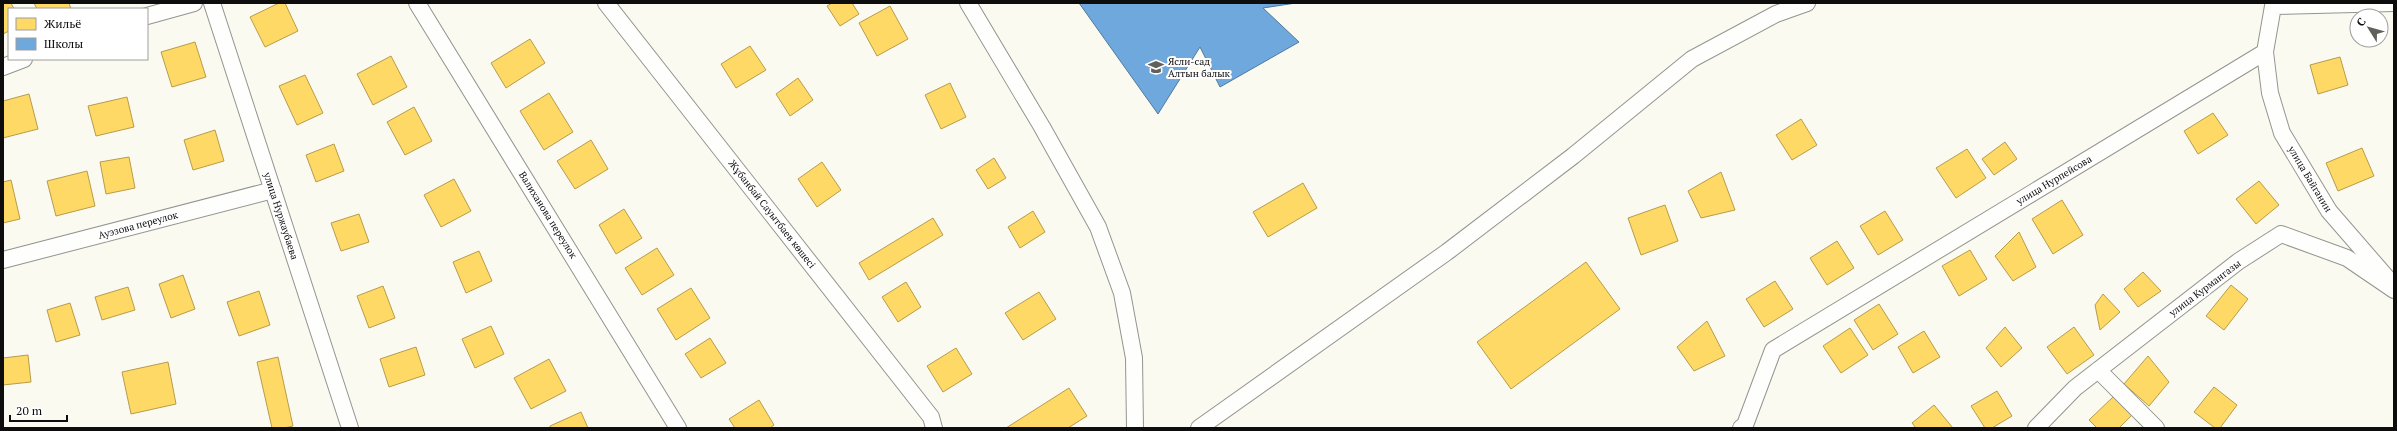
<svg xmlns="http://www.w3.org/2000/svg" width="2397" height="431" viewBox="0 0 2397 431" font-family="'PT Serif',serif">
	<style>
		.homes { fill: #ffd966; stroke: #b69c4b }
		.schools { fill: #6fa8dc; stroke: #527a9e }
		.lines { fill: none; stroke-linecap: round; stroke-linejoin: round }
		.street-casing { stroke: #949490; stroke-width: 18 }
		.street { stroke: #fefefd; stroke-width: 16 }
		.labels { text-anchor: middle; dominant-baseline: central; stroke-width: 4; stroke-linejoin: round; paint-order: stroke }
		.poi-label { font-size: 10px; fill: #0d0d0d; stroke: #fff; text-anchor: start }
		.street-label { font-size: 10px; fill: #0d0d0d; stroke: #fff }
	</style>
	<rect width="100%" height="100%" fill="#fbfaf1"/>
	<!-- homes -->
	<path class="homes" d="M 3,3 L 11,3 L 14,9 L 9,9 L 9,31 L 3,34 Z
		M 34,3 L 69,3 L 71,9 L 37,9 Z
		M 279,3 L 285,3 L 298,31 L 265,47 L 250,17 Z
		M 832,3 L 852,3 L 859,14 L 840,26 L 827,6 Z
		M 890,6 L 908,39 L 877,56 L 859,23 Z
		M 530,39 L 545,63 L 506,88 L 491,63 Z
		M 195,42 L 206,77 L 172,87 L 161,52 Z
		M 750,46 L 766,70 L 736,88 L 721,64 Z
		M 391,56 L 407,87 L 373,105 L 357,74 Z
		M 2340,57 L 2348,85 L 2318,94 L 2310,65 Z
		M 305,75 L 323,113 L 297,125 L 279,86 Z
		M 798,78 L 813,100 L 790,116 L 776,94 Z
		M 950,83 L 966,117 L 941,129 L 925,95 Z
		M 549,93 L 573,132 L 544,150 L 520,111 Z
		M 29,94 L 38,129 L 3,138 L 3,101 Z
		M 127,97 L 134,127 L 96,136 L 88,106 Z
		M 414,107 L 432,141 L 405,155 L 387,122 Z
		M 2213,113 L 2228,135 L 2198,154 L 2184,131 Z
		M 1801,119 L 1817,145 L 1792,160 L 1776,135 Z
		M 215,130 L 224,161 L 193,170 L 184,140 Z
		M 591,140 L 608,169 L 575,189 L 557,161 Z
		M 2005,142 L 2017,159 L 1994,175 L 1982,159 Z
		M 334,144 L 344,171 L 316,182 L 306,155 Z
		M 2362,148 L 2374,176 L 2338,191 L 2326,163 Z
		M 1967,149 L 1986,178 L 1956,198 L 1936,168 Z
		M 129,157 L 135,188 L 106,194 L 100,162 Z
		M 994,158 L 1006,178 L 988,189 L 976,170 Z
		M 822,162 L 841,190 L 817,207 L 798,179 Z
		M 87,171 L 95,206 L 56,216 L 47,181 Z
		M 1721,172 L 1735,210 L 1701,218 L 1688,191 Z
		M 454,179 L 471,211 L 441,227 L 424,195 Z
		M 11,180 L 20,219 L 3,223 L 3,182 Z
		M 2259,181 L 2279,205 L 2256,224 L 2236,199 Z
		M 1303,183 L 1317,208 L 1268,237 L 1253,212 Z
		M 2062,200 L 2083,235 L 2053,254 L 2032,219 Z
		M 1665,205 L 1678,241 L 1641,255 L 1628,218 Z
		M 624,209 L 642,238 L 616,254 L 599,225 Z
		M 1033,211 L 1045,232 L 1020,248 L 1008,227 Z
		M 1885,211 L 1903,240 L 1878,255 L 1860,226 Z
		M 359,214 L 369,242 L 341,251 L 331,223 Z
		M 933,218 L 943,235 L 869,280 L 859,263 Z
		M 2019,232 L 2036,267 L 2013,281 L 1995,256 Z
		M 1837,241 L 1854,268 L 1827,285 L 1810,258 Z
		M 657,248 L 674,275 L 642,295 L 625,268 Z
		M 1970,250 L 1987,279 L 1959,296 L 1942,266 Z
		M 479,251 L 492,281 L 466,293 L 453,262 Z
		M 1586,262 L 1620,309 L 1511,389 L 1477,342 Z
		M 2143,272 L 2161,291 L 2138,307 L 2124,289 Z
		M 183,275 L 195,309 L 171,318 L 159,284 Z
		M 1775,281 L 1793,309 L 1764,327 L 1746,299 Z
		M 906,282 L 921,307 L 898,322 L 882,297 Z
		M 2231,285 L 2248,299 L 2224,330 L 2206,316 Z
		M 383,286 L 395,318 L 369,328 L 357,296 Z
		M 128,287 L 135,310 L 102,320 L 95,297 Z
		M 691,288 L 710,318 L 676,340 L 657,309 Z
		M 259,291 L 270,325 L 239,336 L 227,302 Z
		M 1039,292 L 1056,319 L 1023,340 L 1005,313 Z
		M 2103,294 L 2120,312 L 2100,330 L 2095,305 Z
		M 70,303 L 80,335 L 56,342 L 47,310 Z
		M 1879,304 L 1898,334 L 1873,350 L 1854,320 Z
		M 1707,321 L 1725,356 L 1694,371 L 1677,347 Z
		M 491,326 L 504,354 L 475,368 L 462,339 Z
		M 2005,327 L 2022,348 L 2001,367 L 1986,348 Z
		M 2074,327 L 2094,355 L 2067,374 L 2047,347 Z
		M 1850,328 L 1868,355 L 1841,373 L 1823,346 Z
		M 1924,331 L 1940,357 L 1913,373 L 1898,347 Z
		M 710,338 L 726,363 L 701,378 L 685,354 Z
		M 416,347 L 425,375 L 389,387 L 380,359 Z
		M 956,348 L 972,374 L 943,392 L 927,366 Z
		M 28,355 L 31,382 L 3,385 L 3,358 Z
		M 2148,356 L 2169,382 L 2149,406 L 2124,384 Z
		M 278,357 L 293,426 L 284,428 L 272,428 L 257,362 Z
		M 549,359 L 566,391 L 531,409 L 514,378 Z
		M 168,362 L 176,404 L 131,414 L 122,372 Z
		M 2214,387 L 2237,405 L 2220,428 L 2215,428 L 2194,412 Z
		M 1069,388 L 1087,416 L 1068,428 L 1006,428 Z
		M 1997,391 L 2012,416 L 1992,428 L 1985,428 L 1971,406 Z
		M 2114,396 L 2132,415 L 2119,428 L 2097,428 L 2089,420 Z
		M 759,400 L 774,425 L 770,428 L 735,428 L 729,419 Z
		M 1934,405 L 1953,428 L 1916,428 L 1912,423 Z
		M 581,412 L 588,428 L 550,428 L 550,426 Z"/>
	<!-- schools -->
	<path class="schools" d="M 1079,3 L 1296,3 L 1263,8 L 1299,42 L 1220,87 L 1200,47 L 1158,114 Z"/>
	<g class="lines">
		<defs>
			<path id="street" d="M 212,3 L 350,428
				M 417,3 L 678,428
				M 606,3 L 931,417 L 934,428
				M 968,3 L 1042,127 L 1098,227 L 1122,293 L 1134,358 L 1135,428
				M 147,16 L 194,3
				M 2265,52 L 2270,93 L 2282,133 L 2329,211 L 2388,279
				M 3,67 L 24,59
				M 3,260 L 273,190
				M 2098,370 L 2156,428
				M 1199,428 L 1447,252 L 1573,156 L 1692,59 L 1776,14 L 1807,3
				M 1741,428 L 1745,425 L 1773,350 L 2265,52 L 2273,6 L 2394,3
				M 2036,428 L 2075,388 L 2239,261 L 2281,234 L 2347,258 L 2394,290"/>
		</defs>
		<!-- street casing -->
		<use href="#street" class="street-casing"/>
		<!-- street -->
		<use href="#street" class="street"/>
	</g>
	<!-- icons -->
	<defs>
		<symbol id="school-bare" viewBox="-9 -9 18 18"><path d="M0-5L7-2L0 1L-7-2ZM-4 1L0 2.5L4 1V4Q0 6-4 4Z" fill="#60605d" stroke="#fff" stroke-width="2.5" paint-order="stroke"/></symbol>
	</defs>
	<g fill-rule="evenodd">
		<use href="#school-bare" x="1145" y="56" width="22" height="22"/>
	</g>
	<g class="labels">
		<!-- poi labels -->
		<g class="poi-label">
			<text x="1168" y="61">Ясли-сад<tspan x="1168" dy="12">Алтын балык</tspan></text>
		</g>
		<!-- street labels -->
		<g class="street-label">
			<text transform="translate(2310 179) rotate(59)">улица Байганин</text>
			<text transform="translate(2054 180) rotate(-31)">улица Нурпейсова</text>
			<text transform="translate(772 214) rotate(52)">Жұбанбай Сауытбаев көшесі</text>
			<text transform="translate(548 215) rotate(58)">Валиханова переулок</text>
			<text transform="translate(281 216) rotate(72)">улица Нуржаубаева</text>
			<text transform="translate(138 225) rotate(-15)">Ауэзова переулок</text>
			<text transform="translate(2205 288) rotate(-37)">улица Курмангазы</text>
		</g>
	</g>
	<!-- border -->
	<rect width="2397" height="431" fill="none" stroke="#0d0d0d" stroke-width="8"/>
	<!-- legend -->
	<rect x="8" y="8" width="140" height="52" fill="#ffffff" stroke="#9e9e9e"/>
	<rect x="16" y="18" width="20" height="12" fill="#ffd966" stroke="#9e9e9e"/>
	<text x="44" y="28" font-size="12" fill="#0d0d0d">Жильё</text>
	<rect x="16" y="38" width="20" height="12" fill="#6fa8dc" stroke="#9e9e9e"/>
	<text x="44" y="48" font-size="12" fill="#0d0d0d">Школы</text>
	<!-- north arrow -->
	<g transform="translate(2369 28) rotate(307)"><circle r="19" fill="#ffffff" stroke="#9e9e9e"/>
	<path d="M0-3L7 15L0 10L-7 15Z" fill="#60605d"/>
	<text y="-6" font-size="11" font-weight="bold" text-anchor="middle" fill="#0d0d0d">С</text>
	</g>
	<!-- scale -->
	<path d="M10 415v6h57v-6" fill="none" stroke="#0d0d0d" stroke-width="2"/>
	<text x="16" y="415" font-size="12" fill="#0d0d0d" stroke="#ffffff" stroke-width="3" paint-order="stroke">20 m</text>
</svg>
